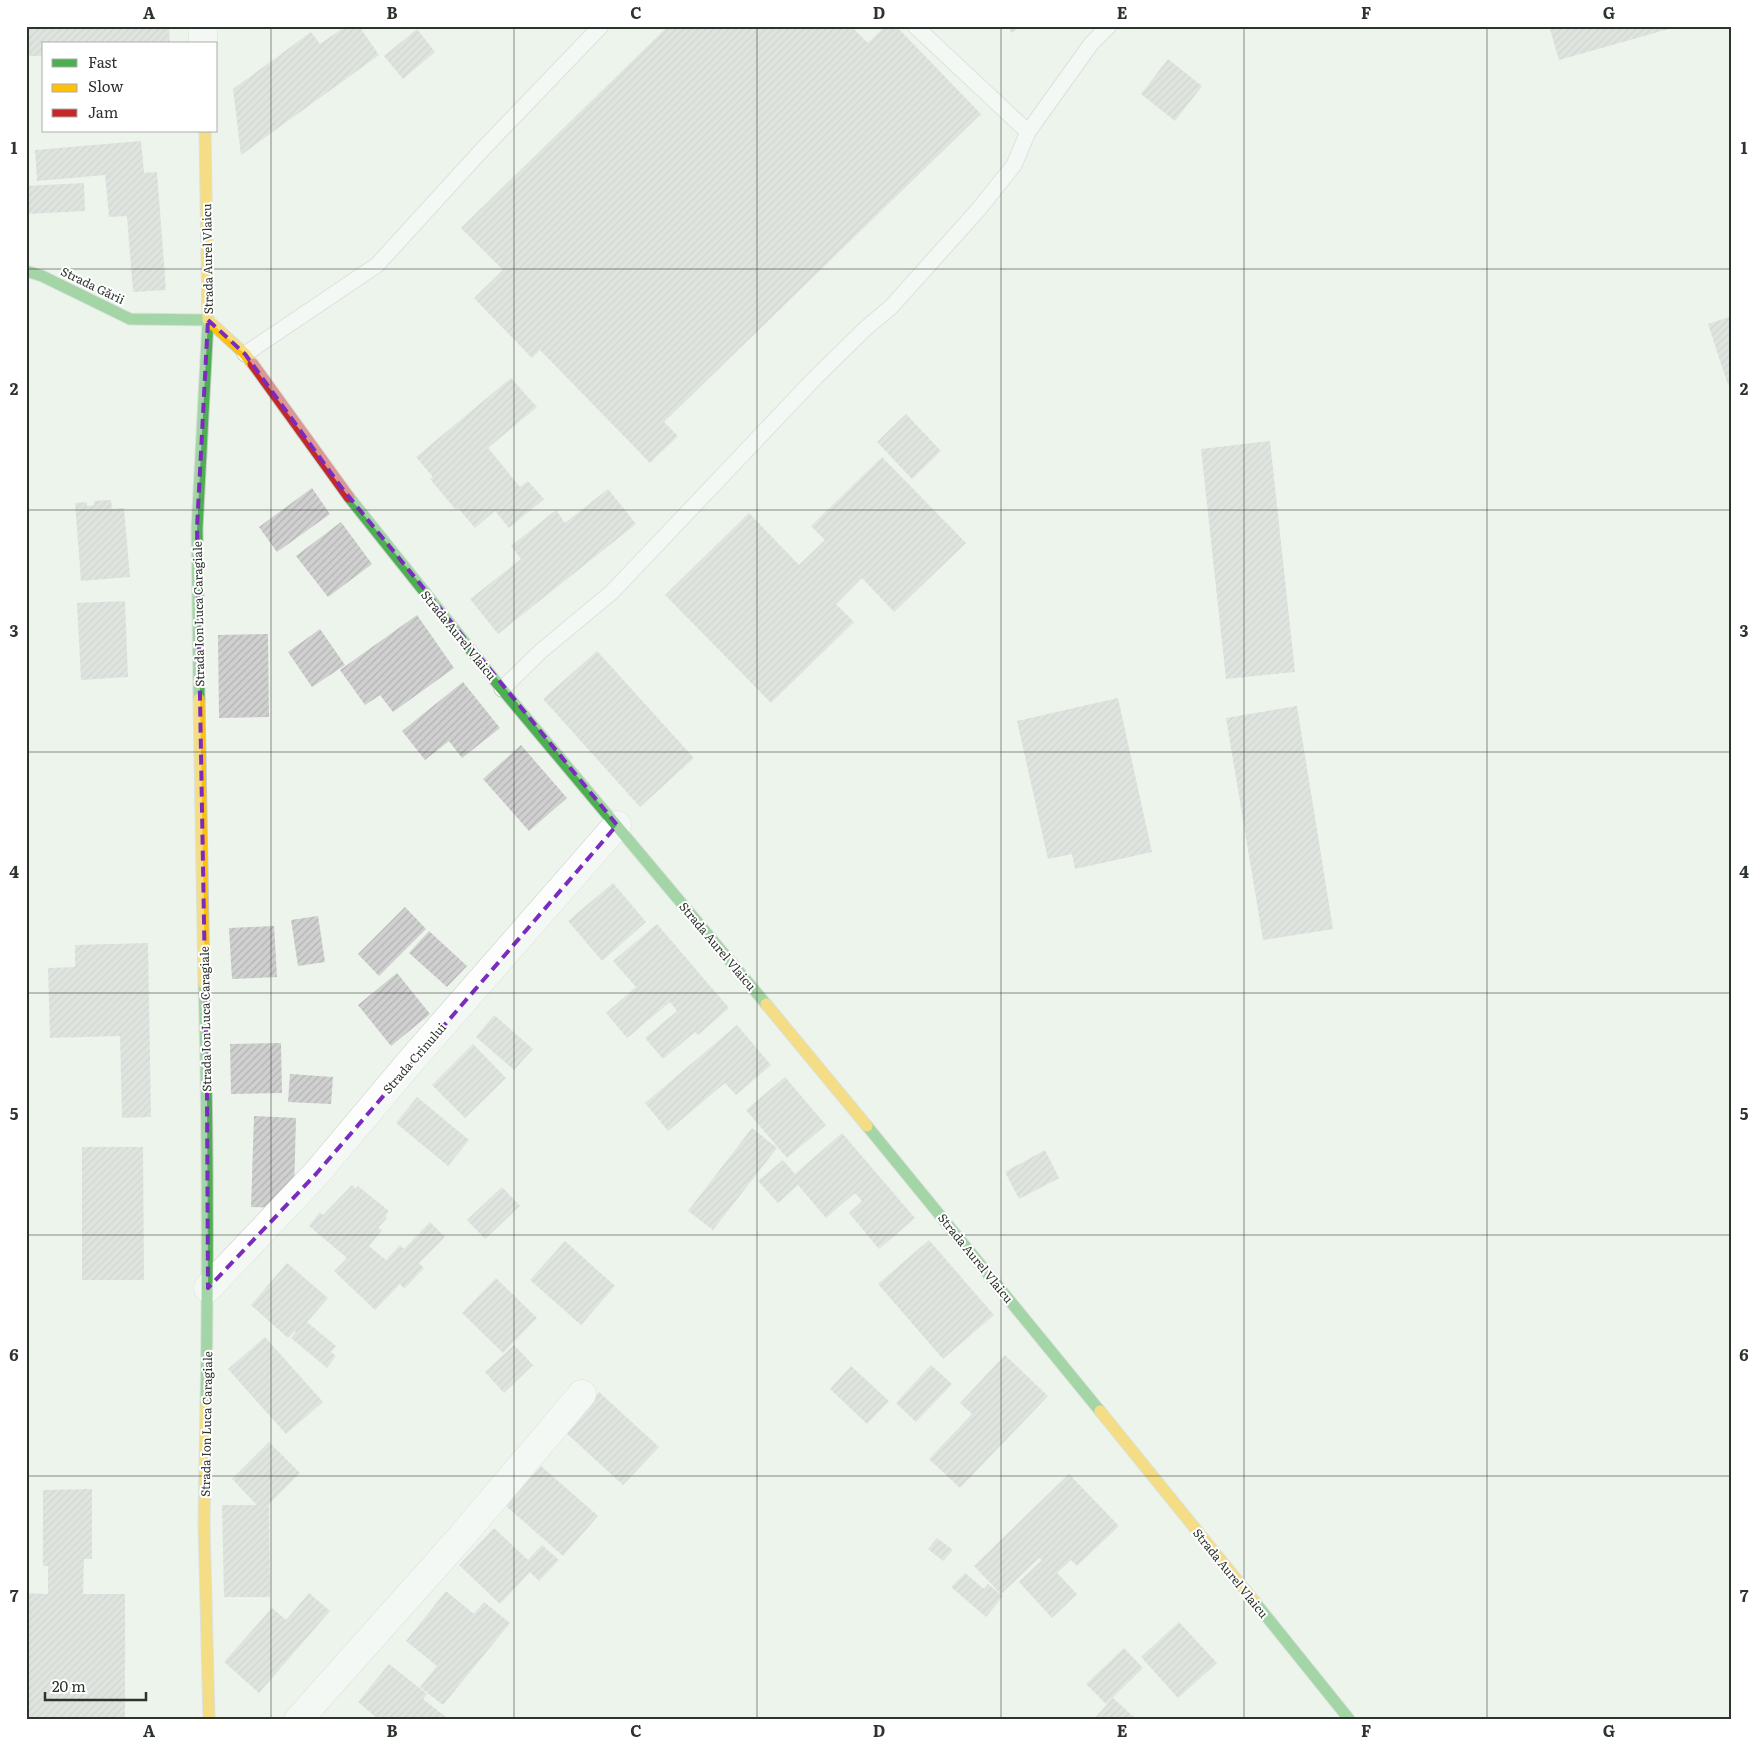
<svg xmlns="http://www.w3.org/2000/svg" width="1758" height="1745" viewBox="0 0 1758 1745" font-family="Literata,serif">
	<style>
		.building { fill: url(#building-hatch) }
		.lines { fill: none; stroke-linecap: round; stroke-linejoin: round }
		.lane-casing { stroke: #c6ccc6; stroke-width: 17 }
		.street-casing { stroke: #c6ccc6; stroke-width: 29 }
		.fast-casing { stroke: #c6ccc6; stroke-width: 13 }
		.slow-casing { stroke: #c6ccc6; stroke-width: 13 }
		.jam-casing { stroke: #c6ccc6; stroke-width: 13 }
		.lane { stroke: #fcfdfc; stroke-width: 15 }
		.street { stroke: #fcfdfc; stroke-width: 28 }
		.fast { stroke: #4caf50; stroke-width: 11 }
		.slow { stroke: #ffc107; stroke-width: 11 }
		.jam { stroke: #c62828; stroke-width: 11 }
		.marked { fill: none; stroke: #7b2cbf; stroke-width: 4; stroke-dasharray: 10 6; stroke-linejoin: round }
		.grid { fill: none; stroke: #2d332d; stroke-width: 1; stroke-opacity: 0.55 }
		.labels { text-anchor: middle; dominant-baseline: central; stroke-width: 4; stroke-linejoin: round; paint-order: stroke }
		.street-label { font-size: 12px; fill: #2d332d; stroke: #fff }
		.neatline { fill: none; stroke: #2d332d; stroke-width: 2 }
		.grid-label { font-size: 16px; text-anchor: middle; font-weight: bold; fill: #2d332d }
	</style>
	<defs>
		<pattern id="building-hatch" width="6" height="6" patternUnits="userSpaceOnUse" patternTransform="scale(1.25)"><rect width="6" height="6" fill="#cfd0cf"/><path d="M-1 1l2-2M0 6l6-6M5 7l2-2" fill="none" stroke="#b2b3b2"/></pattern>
	</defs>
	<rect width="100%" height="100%" fill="#ecf4ec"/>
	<!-- building -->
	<path class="building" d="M 26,26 L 169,26 L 170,44 L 44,44 L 44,56 L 26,56 Z
		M 346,26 L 359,26 L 379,55 L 241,155 L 233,89 L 311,32 L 320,44 Z
		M 668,26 L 851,26 L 868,43 L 885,26 L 896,26 L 981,114 L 664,422 L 678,436 L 650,463 L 540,350 L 532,358 L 474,298 L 503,270 L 461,228 Z
		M 1007,26 L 1021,26 L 1012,33 Z
		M 1549,26 L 1676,26 L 1676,27 L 1559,60 Z
		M 417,29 L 435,52 L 403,79 L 384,56 Z
		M 1168,59 L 1202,86 L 1175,121 L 1141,94 Z
		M 141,141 L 144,173 L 157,172 L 166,290 L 133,292 L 127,216 L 109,217 L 105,175 L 37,181 L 35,150 Z
		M 84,183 L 85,211 L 26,214 L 26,186 Z
		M 1732,316 L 1732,384 L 1728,385 L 1708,324 Z
		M 511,378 L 537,407 L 488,448 L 520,487 L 528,481 L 544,499 L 509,528 L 495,511 L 475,528 L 458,508 L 456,510 L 430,479 L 433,477 L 416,457 Z
		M 906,414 L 941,451 L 912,479 L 877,442 Z
		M 1270,441 L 1295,672 L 1226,679 L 1201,449 Z
		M 882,457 L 966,543 L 894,612 L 862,578 L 836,604 L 854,622 L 771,703 L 665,595 L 749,513 L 799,565 L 825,540 L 811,526 Z
		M 312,488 L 330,514 L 277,552 L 259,527 Z
		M 608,489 L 636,524 L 498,634 L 470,599 L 521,559 L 511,546 L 556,510 L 565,523 Z
		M 111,500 L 112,509 L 124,508 L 130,577 L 81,581 L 75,503 L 87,502 L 87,506 L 94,505 L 94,501 Z
		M 341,522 L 372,564 L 328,597 L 296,556 Z
		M 125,601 L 128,677 L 81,680 L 77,603 Z
		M 417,615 L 454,668 L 393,712 L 380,695 L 365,705 L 340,670 Z
		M 320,629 L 345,665 L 312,687 L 288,652 Z
		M 268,634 L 269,717 L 219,718 L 218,635 Z
		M 597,651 L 694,758 L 640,807 L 543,699 Z
		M 463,682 L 500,728 L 462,758 L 449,741 L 425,760 L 402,731 Z
		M 1118,698 L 1152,852 L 1075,869 L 1072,854 L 1048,859 L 1017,721 Z
		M 1297,706 L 1333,929 L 1263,940 L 1226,718 Z
		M 521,745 L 567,798 L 529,831 L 483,779 Z
		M 613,883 L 646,922 L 602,961 L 568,921 Z
		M 405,907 L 426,929 L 379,976 L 358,954 Z
		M 318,916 L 325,962 L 298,966 L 291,920 Z
		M 657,924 L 729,1008 L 698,1035 L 695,1032 L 663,1059 L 645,1038 L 677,1011 L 670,1002 L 627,1038 L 606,1013 L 636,987 L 613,961 Z
		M 274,926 L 277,977 L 232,979 L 229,928 Z
		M 429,931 L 467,966 L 447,987 L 409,953 Z
		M 148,943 L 151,1117 L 122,1118 L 120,1036 L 50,1038 L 48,968 L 75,967 L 75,945 Z
		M 397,973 L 430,1014 L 391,1046 L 358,1005 Z
		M 494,1015 L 533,1049 L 514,1070 L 476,1037 Z
		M 737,1025 L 771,1065 L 736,1095 L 725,1083 L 668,1131 L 645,1103 Z
		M 281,1043 L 282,1093 L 231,1094 L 230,1044 Z
		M 473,1044 L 506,1078 L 465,1118 L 432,1085 Z
		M 290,1074 L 333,1077 L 331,1104 L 288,1102 Z
		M 785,1077 L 826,1125 L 787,1158 L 746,1110 Z
		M 417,1097 L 469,1140 L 448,1166 L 396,1123 Z
		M 254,1116 L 296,1118 L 294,1192 L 279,1208 L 251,1207 Z
		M 752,1128 L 777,1148 L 713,1230 L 688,1211 Z
		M 842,1133 L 915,1218 L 879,1249 L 849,1213 L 862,1201 L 855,1193 L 826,1218 L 798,1185 L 778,1203 L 758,1181 L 783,1160 L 795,1174 Z
		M 82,1147 L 143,1147 L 144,1280 L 82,1280 Z
		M 1045,1150 L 1059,1178 L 1019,1199 L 1005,1172 Z
		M 352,1185 L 356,1189 L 358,1186 L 389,1211 L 385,1216 L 387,1218 L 378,1228 L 382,1230 L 369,1246 L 386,1260 L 400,1245 L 404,1249 L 430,1222 L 445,1237 L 419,1263 L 424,1268 L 404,1289 L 400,1284 L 375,1310 L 334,1271 L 347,1258 L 309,1226 L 320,1212 L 323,1215 Z
		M 502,1187 L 520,1206 L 485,1239 L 467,1220 Z
		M 929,1240 L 994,1315 L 943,1359 L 878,1284 Z
		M 565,1241 L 615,1286 L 581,1325 L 530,1280 Z
		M 287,1263 L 328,1298 L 307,1322 L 336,1346 L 331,1352 L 336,1356 L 327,1368 L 291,1338 L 296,1332 L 295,1331 L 288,1338 L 251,1305 Z
		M 496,1278 L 537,1318 L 503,1353 L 462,1313 Z
		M 265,1337 L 323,1402 L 286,1434 L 228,1369 Z
		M 514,1345 L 533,1365 L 504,1393 L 485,1372 Z
		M 1005,1355 L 1048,1396 L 960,1488 L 929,1459 L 972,1414 L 960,1403 Z
		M 931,1365 L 952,1384 L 916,1422 L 896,1403 Z
		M 851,1366 L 889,1401 L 867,1424 L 830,1389 Z
		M 599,1392 L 659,1447 L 623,1485 L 564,1431 Z
		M 269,1442 L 300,1473 L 269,1504 L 270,1597 L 224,1597 L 222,1505 L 257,1505 L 232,1479 Z
		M 541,1466 L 598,1516 L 563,1556 L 506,1506 Z
		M 1069,1474 L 1119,1526 L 1077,1566 L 1071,1560 L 1057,1573 L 1077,1594 L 1052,1618 L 1019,1582 L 1042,1560 L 1039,1558 L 1001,1594 L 974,1566 Z
		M 92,1489 L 92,1559 L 84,1559 L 83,1594 L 125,1594 L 125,1719 L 26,1719 L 26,1593 L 48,1594 L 48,1566 L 43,1566 L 43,1490 Z
		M 494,1528 L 528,1560 L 542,1545 L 559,1560 L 539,1581 L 530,1572 L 500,1604 L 459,1565 Z
		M 937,1538 L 953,1550 L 943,1561 L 928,1549 Z
		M 965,1573 L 984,1589 L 988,1584 L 1003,1596 L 986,1617 L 951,1587 Z
		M 446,1591 L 474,1614 L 484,1602 L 510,1623 L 443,1705 L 420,1687 L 437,1666 L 406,1641 Z
		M 309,1593 L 330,1611 L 259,1693 L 224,1662 L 272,1608 L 286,1620 Z
		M 1179,1622 L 1217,1663 L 1178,1698 L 1141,1657 Z
		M 1124,1648 L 1143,1668 L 1106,1704 L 1086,1684 Z
		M 389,1664 L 427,1694 L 423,1699 L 446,1717 L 444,1719 L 378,1719 L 358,1702 Z
		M 1113,1698 L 1136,1719 L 1094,1719 Z"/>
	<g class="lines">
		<defs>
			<path id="lane" d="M 915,26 L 1028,132
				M 245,354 L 377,265 L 481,151 L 601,26
				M 502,689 L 541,651 L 612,592 L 815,378 L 866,328 L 891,307 L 978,210 L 1014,165 L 1028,132 L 1091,44 L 1109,26"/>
			<path id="street" d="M 203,26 L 203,44
				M 208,1288 L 316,1174 L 410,1062 L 617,825
				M 299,1719 L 462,1536 L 582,1394"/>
			<path id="fast" d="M 26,271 L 42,276 L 130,319 L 208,320 L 197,528 L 199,699
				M 349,497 L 502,689 L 766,1004
				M 204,984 C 208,1125 208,1265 206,1406
				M 867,1126 L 1100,1411
				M 1254,1601 L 1349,1719"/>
			<path id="slow" d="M 205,131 L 208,320 L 245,354 L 253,364
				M 199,699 L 204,984
				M 766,1004 L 867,1126
				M 206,1406 L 204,1523 L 209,1719
				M 1100,1411 L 1254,1601"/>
			<path id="jam" d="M 253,364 L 349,497"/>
		</defs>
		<!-- lane casing -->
		<use href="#lane" class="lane-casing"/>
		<!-- street casing -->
		<use href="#street" class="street-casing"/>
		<!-- fast casing -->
		<use href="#fast" class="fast-casing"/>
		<!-- slow casing -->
		<use href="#slow" class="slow-casing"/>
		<!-- jam casing -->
		<use href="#jam" class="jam-casing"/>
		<!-- lane -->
		<use href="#lane" class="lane"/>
		<!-- street -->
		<use href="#street" class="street"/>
		<!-- fast -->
		<use href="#fast" class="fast"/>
		<!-- slow -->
		<use href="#slow" class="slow"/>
		<!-- jam -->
		<use href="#jam" class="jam"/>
	</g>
	<!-- marked area -->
	<path d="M0 0H1758V1745H0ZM 208,320 L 245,354 L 341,487 L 617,825 L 316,1174 L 208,1288 L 207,1091 L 197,528 Z" fill="#ecf4ec" fill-opacity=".55" fill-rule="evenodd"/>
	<path class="marked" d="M 208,320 L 245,354 L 341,487 L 617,825 L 316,1174 L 208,1288 L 207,1091 L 197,528 Z"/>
	<!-- grid -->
	<path class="grid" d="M 271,26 L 271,1719M 514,26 L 514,1719M 757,26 L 757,1719M 1001,26 L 1001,1719M 1244,26 L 1244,1719M 1487,26 L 1487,1719M 26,269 L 1732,269M 26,510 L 1732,510M 26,752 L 1732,752M 26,993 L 1732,993M 26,1235 L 1732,1235M 26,1476 L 1732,1476"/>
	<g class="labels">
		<!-- street labels -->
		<g class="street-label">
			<text transform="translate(207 259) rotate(-91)">Strada Aurel Vlaicu</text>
			<text transform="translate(93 285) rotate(26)">Strada Gării</text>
			<text transform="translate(198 614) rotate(-91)">Strada Ion Luca Caragiale</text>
			<text transform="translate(459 635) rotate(51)">Strada Aurel Vlaicu</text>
			<text transform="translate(718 946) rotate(50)">Strada Aurel Vlaicu</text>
			<text transform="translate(205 1019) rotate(-91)">Strada Ion Luca Caragiale</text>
			<text transform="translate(414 1058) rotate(-49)">Strada Crinului</text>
			<text transform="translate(976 1258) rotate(51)">Strada Aurel Vlaicu</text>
			<text transform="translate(206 1424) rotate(-89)">Strada Ion Luca Caragiale</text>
			<text transform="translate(1231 1573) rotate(51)">Strada Aurel Vlaicu</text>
		</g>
	</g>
	<!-- border -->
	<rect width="1758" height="1745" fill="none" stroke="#ffffff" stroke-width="55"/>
	<!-- legend -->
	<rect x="42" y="42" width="175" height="90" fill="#ffffff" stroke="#abadab"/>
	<rect x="52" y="59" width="25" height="8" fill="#4caf50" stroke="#abadab"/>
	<text x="88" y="68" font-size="15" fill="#2d332d">Fast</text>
	<rect x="52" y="84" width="25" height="8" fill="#ffc107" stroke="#abadab"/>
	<text x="88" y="92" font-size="15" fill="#2d332d">Slow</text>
	<rect x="52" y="109" width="25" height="8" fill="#c62828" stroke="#abadab"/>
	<text x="88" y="118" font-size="15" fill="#2d332d">Jam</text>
	<!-- scale -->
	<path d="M45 1692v8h101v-8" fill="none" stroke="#2d332d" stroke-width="2.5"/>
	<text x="52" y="1692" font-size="15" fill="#2d332d" stroke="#ffffff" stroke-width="4" paint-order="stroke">20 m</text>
	<rect x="28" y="28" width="1702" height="1690" class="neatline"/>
	<g class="grid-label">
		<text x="149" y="19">A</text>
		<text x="392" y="19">B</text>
		<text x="636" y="19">C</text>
		<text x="879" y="19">D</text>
		<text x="1122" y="19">E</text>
		<text x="1366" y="19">F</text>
		<text x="1609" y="19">G</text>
		<text x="14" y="154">1</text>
		<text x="1744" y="154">1</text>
		<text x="14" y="395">2</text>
		<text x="1744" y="395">2</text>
		<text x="14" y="637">3</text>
		<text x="1744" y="637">3</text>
		<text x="14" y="878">4</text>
		<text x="1744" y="878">4</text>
		<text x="14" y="1120">5</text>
		<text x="1744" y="1120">5</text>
		<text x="14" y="1361">6</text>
		<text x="1744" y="1361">6</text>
		<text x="14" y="1602">7</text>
		<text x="1744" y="1602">7</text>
		<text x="149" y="1737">A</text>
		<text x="392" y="1737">B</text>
		<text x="636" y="1737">C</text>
		<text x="879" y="1737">D</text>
		<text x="1122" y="1737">E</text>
		<text x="1366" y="1737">F</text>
		<text x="1609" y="1737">G</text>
	</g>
</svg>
